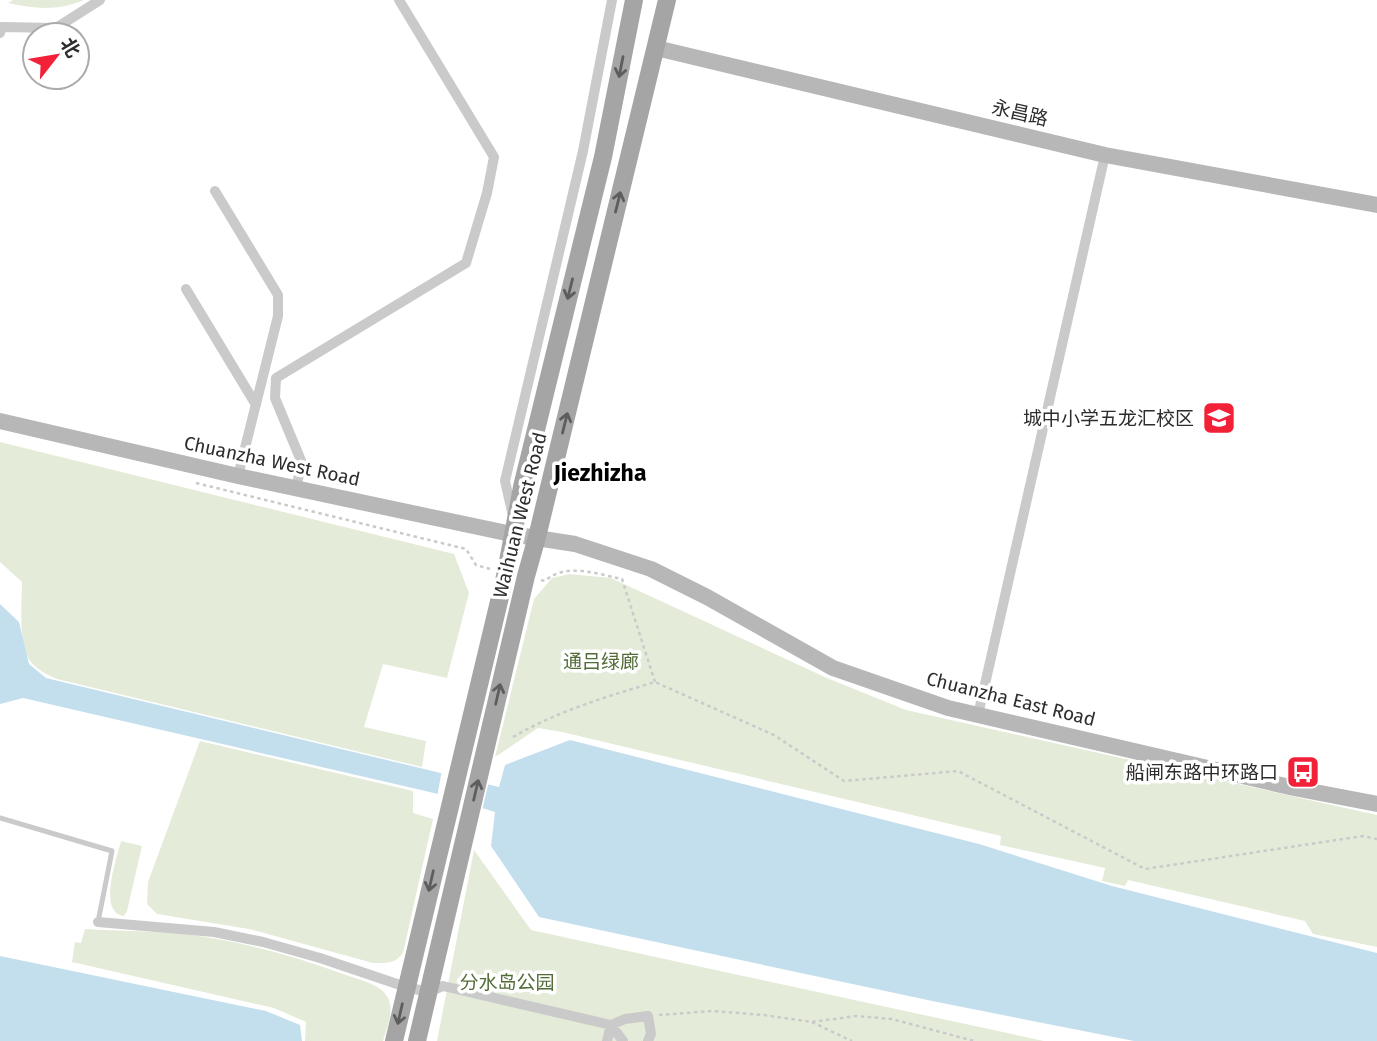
<svg xmlns="http://www.w3.org/2000/svg" width="1377" height="1041" viewBox="0 0 1377 1041" font-family="'Fira Sans','Noto Sans SC',sans-serif">
	<style>
		.green { fill: #e4ecd9 }
		.water { fill: #c3dfee }
		.pier { fill: #fff }
		.lines { fill: none; stroke-linecap: round; stroke-linejoin: round }
		.path { stroke: #cacaca; stroke-width: 2.5; stroke-dasharray: 3.5 3.5; stroke-linecap: butt }
		.lane { stroke: #cacaca; stroke-width: 5 }
		.street { stroke: #cacaca; stroke-width: 10 }
		.secondary { stroke: #b7b7b7; stroke-width: 16 }
		.primary { stroke: #a5a5a5; stroke-width: 18 }
		.oneway { stroke: #5d5d5d }
		.labels { text-anchor: middle; dominant-baseline: central; stroke-width: 7; stroke-linejoin: round; paint-order: stroke }
		.street-label { font-size: 19px; fill: #2d2d2d; stroke: #fff }
		.poi-label { font-size: 19px; fill: #2d2d2d; stroke: #fff; text-anchor: end }
		.park-label { font-size: 19px; fill: #526c37; stroke: #fff }
		.quarter-label { font-size: 23px; font-weight: bold; fill: #000; stroke: #fff }
	</style>
	<rect width="100%" height="100%" fill="#fff"/>
	<!-- green -->
	<path class="green" d="M 13,0 L 84,0 C 58,11 35,9 8,3 Z
		M 0,442 L 454,554 L 469,593 L 447,678 L 383,664 L 364,727 L 426,741 L 422,767 L 57,679 C 48,675 39,671 33,664 C 17,649 22,603 22,582 L 0,562 Z
		M 569,574 L 611,578 L 827,678 L 906,710 L 1377,815 L 1377,947 L 1313,934 L 1305,921 L 1128,880 L 1125,886 L 1102,881 L 1105,868 L 1000,845 L 1001,836 L 562,732 L 538,728 L 495,757 L 534,599 L 552,578 Z
		M 200,741 L 413,791 L 413,813 L 433,819 L 403,953 C 395,964 387,963 373,963 L 249,929 L 157,914 L 147,904 L 148,882 Z
		M 121,841 L 142,846 L 127,911 L 124,916 C 97,913 117,858 121,841 Z
		M 474,850 L 531,930 L 1044,1041 L 437,1041 Z
		M 85,929 C 120,931 157,931 192,935 C 243,942 294,956 343,974 C 356,979 378,983 386,995 C 396,1008 387,1027 383,1041 L 305,1041 L 306,1022 L 274,1008 L 72,962 L 75,942 L 81,943 Z"/>
	<!-- water -->
	<path class="water" d="M 0,604 L 19,622 L 29,664 L 46,678 L 499,787 L 505,765 L 570,740 L 979,844 L 1112,886 L 1377,953 L 1377,1041 L 1134,1041 L 937,1002 L 539,917 L 491,846 L 495,812 L 434,793 L 23,698 L 0,704 Z
		M 0,956 L 266,1011 L 300,1025 L 302,1041 L 0,1041 Z"/>
	<!-- pier -->
	<path class="pier" d="M 442,770 L 489,781 L 482,811 L 437,797 Z"/>
	<g class="lines">
		<!-- path -->
		<path class="path" d="M 196,483 L 466,549 L 476,565 L 490,569
			M 541,580 L 545,581 C 566,562 597,574 622,579 L 655,682
			M 513,737 C 558,711 605,697 655,682 L 774,735 L 844,781 L 958,771 L 1145,869 L 1363,836 L 1377,839
			M 659,1015 L 712,1011 L 764,1015 L 812,1022 L 856,1016 L 892,1019 L 974,1041
			M 812,1022 L 852,1041"/>
		<!-- lane -->
		<path class="lane" d="M 0,818 L 112,851 L 98,922"/>
		<!-- street -->
		<path class="street" d="M 0,33 L 2,27 L 56,28 L 100,0
			M 215,191 L 278,295 L 278,316 L 238,476
			M 186,289 L 256,405
			M 296,487 L 302,463 L 275,398 L 276,378 L 466,263 L 487,193 L 494,157 L 399,0
			M 513,516 L 505,481 L 583,151 L 612,0
			M 978,715 L 1105,155
			M 98,922 L 214,932 L 263,942 L 320,958 L 406,987 L 428,992 L 443,986 L 611,1025 L 625,1019 L 648,1016 L 651,1034 L 648,1041
			M 611,1025 L 623,1041
			M 607,1041 L 611,1025"/>
		<!-- secondary -->
		<path class="secondary" d="M 656,48 L 1105,155 L 1377,205
			M 0,421 L 238,476 L 511,534 L 575,544 L 651,569 L 707,597 L 833,668 L 948,708 L 1294,788 L 1377,804"/>
		<!-- primary -->
		<path class="primary" d="M 394,1041 L 506,572 L 522,487 L 603,157 L 634,0
			M 417,1041 L 526,576 L 537,537 L 667,0"/>
	</g>
	<!-- one-way arrows -->
	<defs><path id="oneway-shaft" d="M-6 0H5M1.5-3L5.5 0L1.5 3" fill="none" stroke-width="1.6" stroke-linecap="round" stroke-linejoin="round" transform="scale(1.75)"/></defs>
	<g class="oneway">
		<use href="#oneway-shaft" transform="translate(621 67) rotate(101)"/>
		<use href="#oneway-shaft" transform="translate(618 202) rotate(-76)"/>
		<use href="#oneway-shaft" transform="translate(570 289) rotate(104)"/>
		<use href="#oneway-shaft" transform="translate(565 423) rotate(-76)"/>
		<use href="#oneway-shaft" transform="translate(498 694) rotate(-77)"/>
		<use href="#oneway-shaft" transform="translate(476 790) rotate(-77)"/>
		<use href="#oneway-shaft" transform="translate(431 881) rotate(103)"/>
		<use href="#oneway-shaft" transform="translate(400 1014) rotate(103)"/>
	</g>
	<!-- icons -->
	<defs>
		<symbol id="school-square" viewBox="-11 -11 22 22"><rect x="-9" y="-9" width="18" height="18" rx="4" fill="#f22138" stroke="#fff"/><path d="M0-5L7-2L0 1L-7-2ZM-4 1L0 2.5L4 1V4Q0 6-4 4Z" fill="#fff"/></symbol>
		<symbol id="bus-square" viewBox="-11 -11 22 22"><rect x="-9" y="-9" width="18" height="18" rx="4" fill="#f22138" stroke="#fff"/><path d="M-5-6H5V4H4V6H2V4H-2V6H-4V4H-5ZM-3.5-4V0h7V-4ZM-3.5 1.2v1.5H-2V1.2ZM2 1.2v1.5H3.5V1.2Z" fill="#fff"/></symbol>
	</defs>
	<g fill-rule="evenodd">
		<use href="#school-square" x="1200" y="399" width="38" height="38"/>
		<use href="#bus-square" x="1284" y="753" width="38" height="38"/>
	</g>
	<g class="labels">
		<!-- street labels -->
		<g class="street-label">
			<text transform="translate(1020 113) rotate(13)">永昌路</text>
			<text transform="translate(272 461) rotate(12)">Chuanzha West Road</text>
			<text transform="translate(520 515) rotate(-76)">Waihuan West Road</text>
			<text transform="translate(1011 699) rotate(14)">Chuanzha East Road</text>
		</g>
		<!-- poi labels -->
		<g class="poi-label">
			<text x="1194" y="418">城中小学五龙汇校区</text>
			<text x="1278" y="772">船闸东路中环路口</text>
		</g>
		<!-- park labels -->
		<g class="park-label">
			<text x="601" y="661">通吕绿廊</text>
			<text x="507" y="982">分水岛公园</text>
		</g>
		<!-- quarter labels -->
		<g class="quarter-label">
			<text x="600" y="473">Jiezhizha</text>
		</g>
	</g>
	<!-- north arrow -->
	<g transform="translate(56 56) rotate(59)"><circle r="33" fill="#ffffff" stroke="#ababab" stroke-width="2"/>
	<path d="M0-5L12 26L0 18L-12 26Z" fill="#f22138"/>
	<text y="-10" font-size="19" font-weight="bold" text-anchor="middle" fill="#2d2d2d">北</text>
	</g>
</svg>
